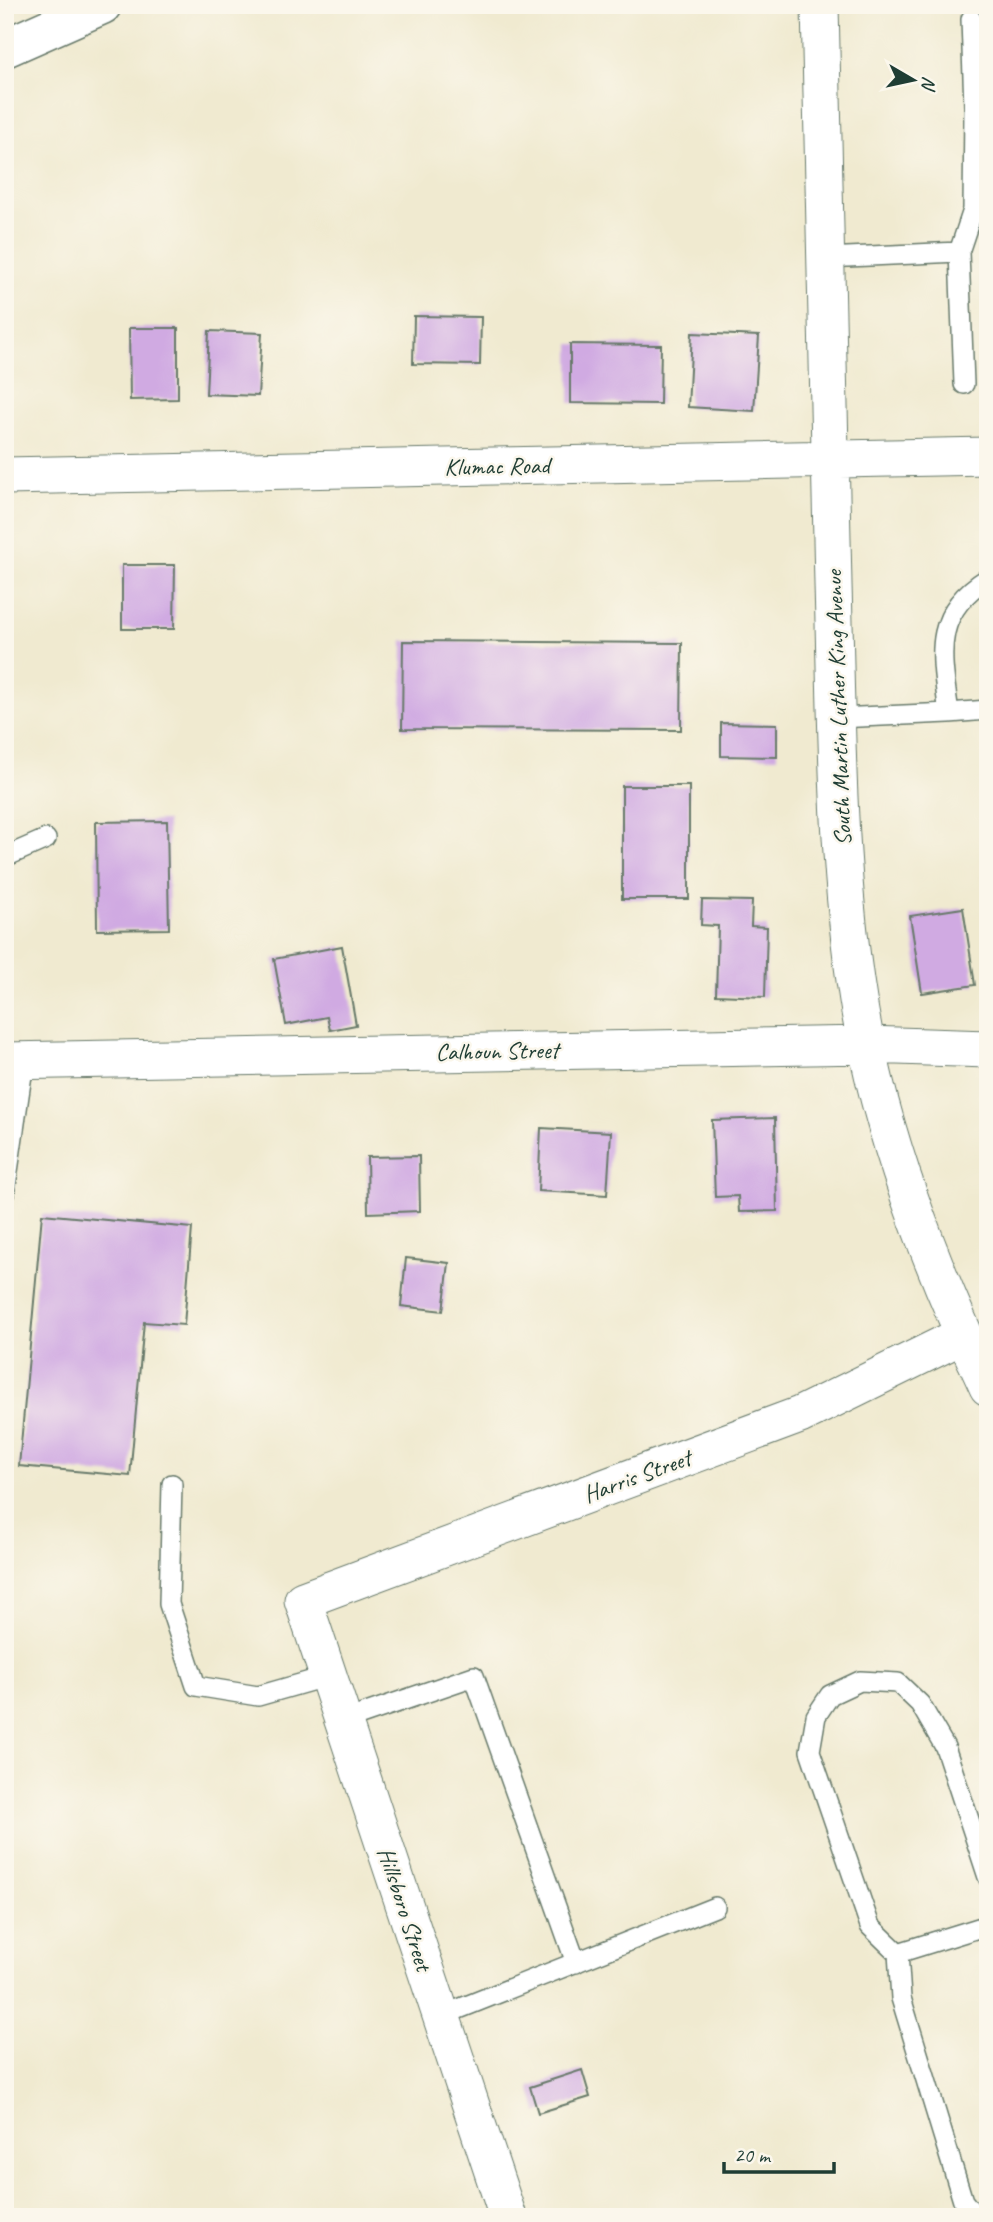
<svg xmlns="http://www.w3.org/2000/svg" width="993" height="2222" viewBox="0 0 993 2222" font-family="Caveat,sans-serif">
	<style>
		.building { fill: #d0aae2 }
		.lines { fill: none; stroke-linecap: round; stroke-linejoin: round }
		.service-casing { stroke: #687a6b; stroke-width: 22 }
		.minor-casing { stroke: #687a6b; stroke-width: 39 }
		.tertiary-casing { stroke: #687a6b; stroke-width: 41 }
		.service { stroke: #fff; stroke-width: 19 }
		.minor { stroke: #fff; stroke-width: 37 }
		.tertiary { stroke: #fff; stroke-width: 38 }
		.labels { text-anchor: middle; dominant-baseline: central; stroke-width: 5; stroke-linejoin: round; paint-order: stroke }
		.street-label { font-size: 24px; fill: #1f3d34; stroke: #fbf7ec }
	</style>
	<rect width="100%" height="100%" fill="#fbf7ec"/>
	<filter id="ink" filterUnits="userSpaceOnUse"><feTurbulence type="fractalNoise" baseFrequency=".0143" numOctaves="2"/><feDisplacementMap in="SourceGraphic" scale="14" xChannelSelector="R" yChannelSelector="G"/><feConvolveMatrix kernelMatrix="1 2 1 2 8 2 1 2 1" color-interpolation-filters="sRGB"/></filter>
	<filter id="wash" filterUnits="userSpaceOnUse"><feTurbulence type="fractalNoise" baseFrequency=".00686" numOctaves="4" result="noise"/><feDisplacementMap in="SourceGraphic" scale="28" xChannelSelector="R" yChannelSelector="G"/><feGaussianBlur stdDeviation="1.57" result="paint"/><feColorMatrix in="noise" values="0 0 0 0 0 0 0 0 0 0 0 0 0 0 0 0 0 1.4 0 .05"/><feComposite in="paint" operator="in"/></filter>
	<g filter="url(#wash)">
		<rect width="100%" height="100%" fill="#f0ead0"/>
		<g id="blocks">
			<!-- building -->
			<path class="building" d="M 414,316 L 481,317 L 480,365 L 413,364 Z
				M 129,328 L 178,328 L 178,399 L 130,400 Z
				M 209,331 L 262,333 L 258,396 L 206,394 Z
				M 692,333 L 759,336 L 754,411 L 688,407 Z
				M 570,344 L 661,345 L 660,404 L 570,403 Z
				M 122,565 L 175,565 L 174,629 L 122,629 Z
				M 403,641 L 682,643 L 681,730 L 402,729 Z
				M 721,723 L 777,724 L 777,757 L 721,756 Z
				M 622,786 L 689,786 L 689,899 L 622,899 Z
				M 167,821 L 169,929 L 97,930 L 96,822 Z
				M 702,900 L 752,901 L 751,926 L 767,927 L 765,997 L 716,995 L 718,926 L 701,925 Z
				M 963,908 L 975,985 L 922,993 L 910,916 Z
				M 342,946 L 356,1025 L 330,1030 L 327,1017 L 286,1025 L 274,959 Z
				M 775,1118 L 777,1211 L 739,1212 L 738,1196 L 715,1197 L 712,1120 Z
				M 541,1128 L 611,1132 L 607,1195 L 538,1191 Z
				M 419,1156 L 420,1211 L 368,1213 L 367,1157 Z
				M 42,1214 L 192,1228 L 184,1325 L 144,1322 L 130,1476 L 19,1466 Z
				M 406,1258 L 449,1263 L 443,1311 L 401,1306 Z
				M 582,2070 L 590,2097 L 538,2113 L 530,2087 Z"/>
		</g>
	</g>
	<g filter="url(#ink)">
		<use href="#blocks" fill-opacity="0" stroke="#687a6b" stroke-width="2"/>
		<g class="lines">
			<defs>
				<path id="service" d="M 971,19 L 974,107
					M 825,258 L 959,252
					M 964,384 L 959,252 L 973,210 L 974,107 L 988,107
					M 949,713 L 988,710
					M 837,718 L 949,713 C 941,655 931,613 988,578
					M 5,857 L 46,839
					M 5,1192 L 24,1061
					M 172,1484 L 169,1604 L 196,1686 L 258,1696 L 328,1676
					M 343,1721 L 474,1676 L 576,1963
					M 898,1953 L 988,1925
					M 441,2016 L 715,1907
					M 976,2217 L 963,2201 L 901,1998 L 898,1953 L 870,1926 L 810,1751 L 816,1716 L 830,1695 L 860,1681 L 898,1683 L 920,1704 L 945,1747 L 988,1877"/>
				<path id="minor" d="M 820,5 C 823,198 828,391 833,584 C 837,722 836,863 858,1000 C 880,1134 930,1264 988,1387
					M 5,476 L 988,456
					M 5,1061 L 867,1045 L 988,1049
					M 508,2217 L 303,1600 L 800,1415 L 963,1335"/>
				<path id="tertiary" d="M 5,48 L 102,5"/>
			</defs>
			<!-- service casing -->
			<use href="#service" class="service-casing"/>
			<!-- minor casing -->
			<use href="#minor" class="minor-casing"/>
			<!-- tertiary casing -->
			<use href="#tertiary" class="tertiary-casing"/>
			<!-- service -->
			<use href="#service" class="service"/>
			<!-- minor -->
			<use href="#minor" class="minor"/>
			<!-- tertiary -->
			<use href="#tertiary" class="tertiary"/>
		</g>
	</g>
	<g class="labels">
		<!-- street labels -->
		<g class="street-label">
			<text transform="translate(497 466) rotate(-1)">Klumac Road</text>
			<text transform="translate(838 708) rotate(-92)">South Martin Luther King Avenue</text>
			<text transform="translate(497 1051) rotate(-1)">Calhoun Street</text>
			<text transform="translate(637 1476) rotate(-20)">Harris Street</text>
			<text transform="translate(405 1909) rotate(72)">Hillsboro Street</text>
		</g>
	</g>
	<!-- margin -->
	<rect width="993" height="2222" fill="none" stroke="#fbf7ec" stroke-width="28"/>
	<!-- north arrow -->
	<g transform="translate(913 80) rotate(99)" stroke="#fbf7ec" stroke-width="5" paint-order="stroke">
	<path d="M0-5L12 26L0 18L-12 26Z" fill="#1f3d34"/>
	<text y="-10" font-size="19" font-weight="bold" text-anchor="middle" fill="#1f3d34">N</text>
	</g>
	<!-- scale -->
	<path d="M724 2162v10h110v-10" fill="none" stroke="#1f3d34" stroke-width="3.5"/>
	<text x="734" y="2162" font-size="21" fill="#1f3d34" stroke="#fbf7ec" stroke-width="5" paint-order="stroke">20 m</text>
</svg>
